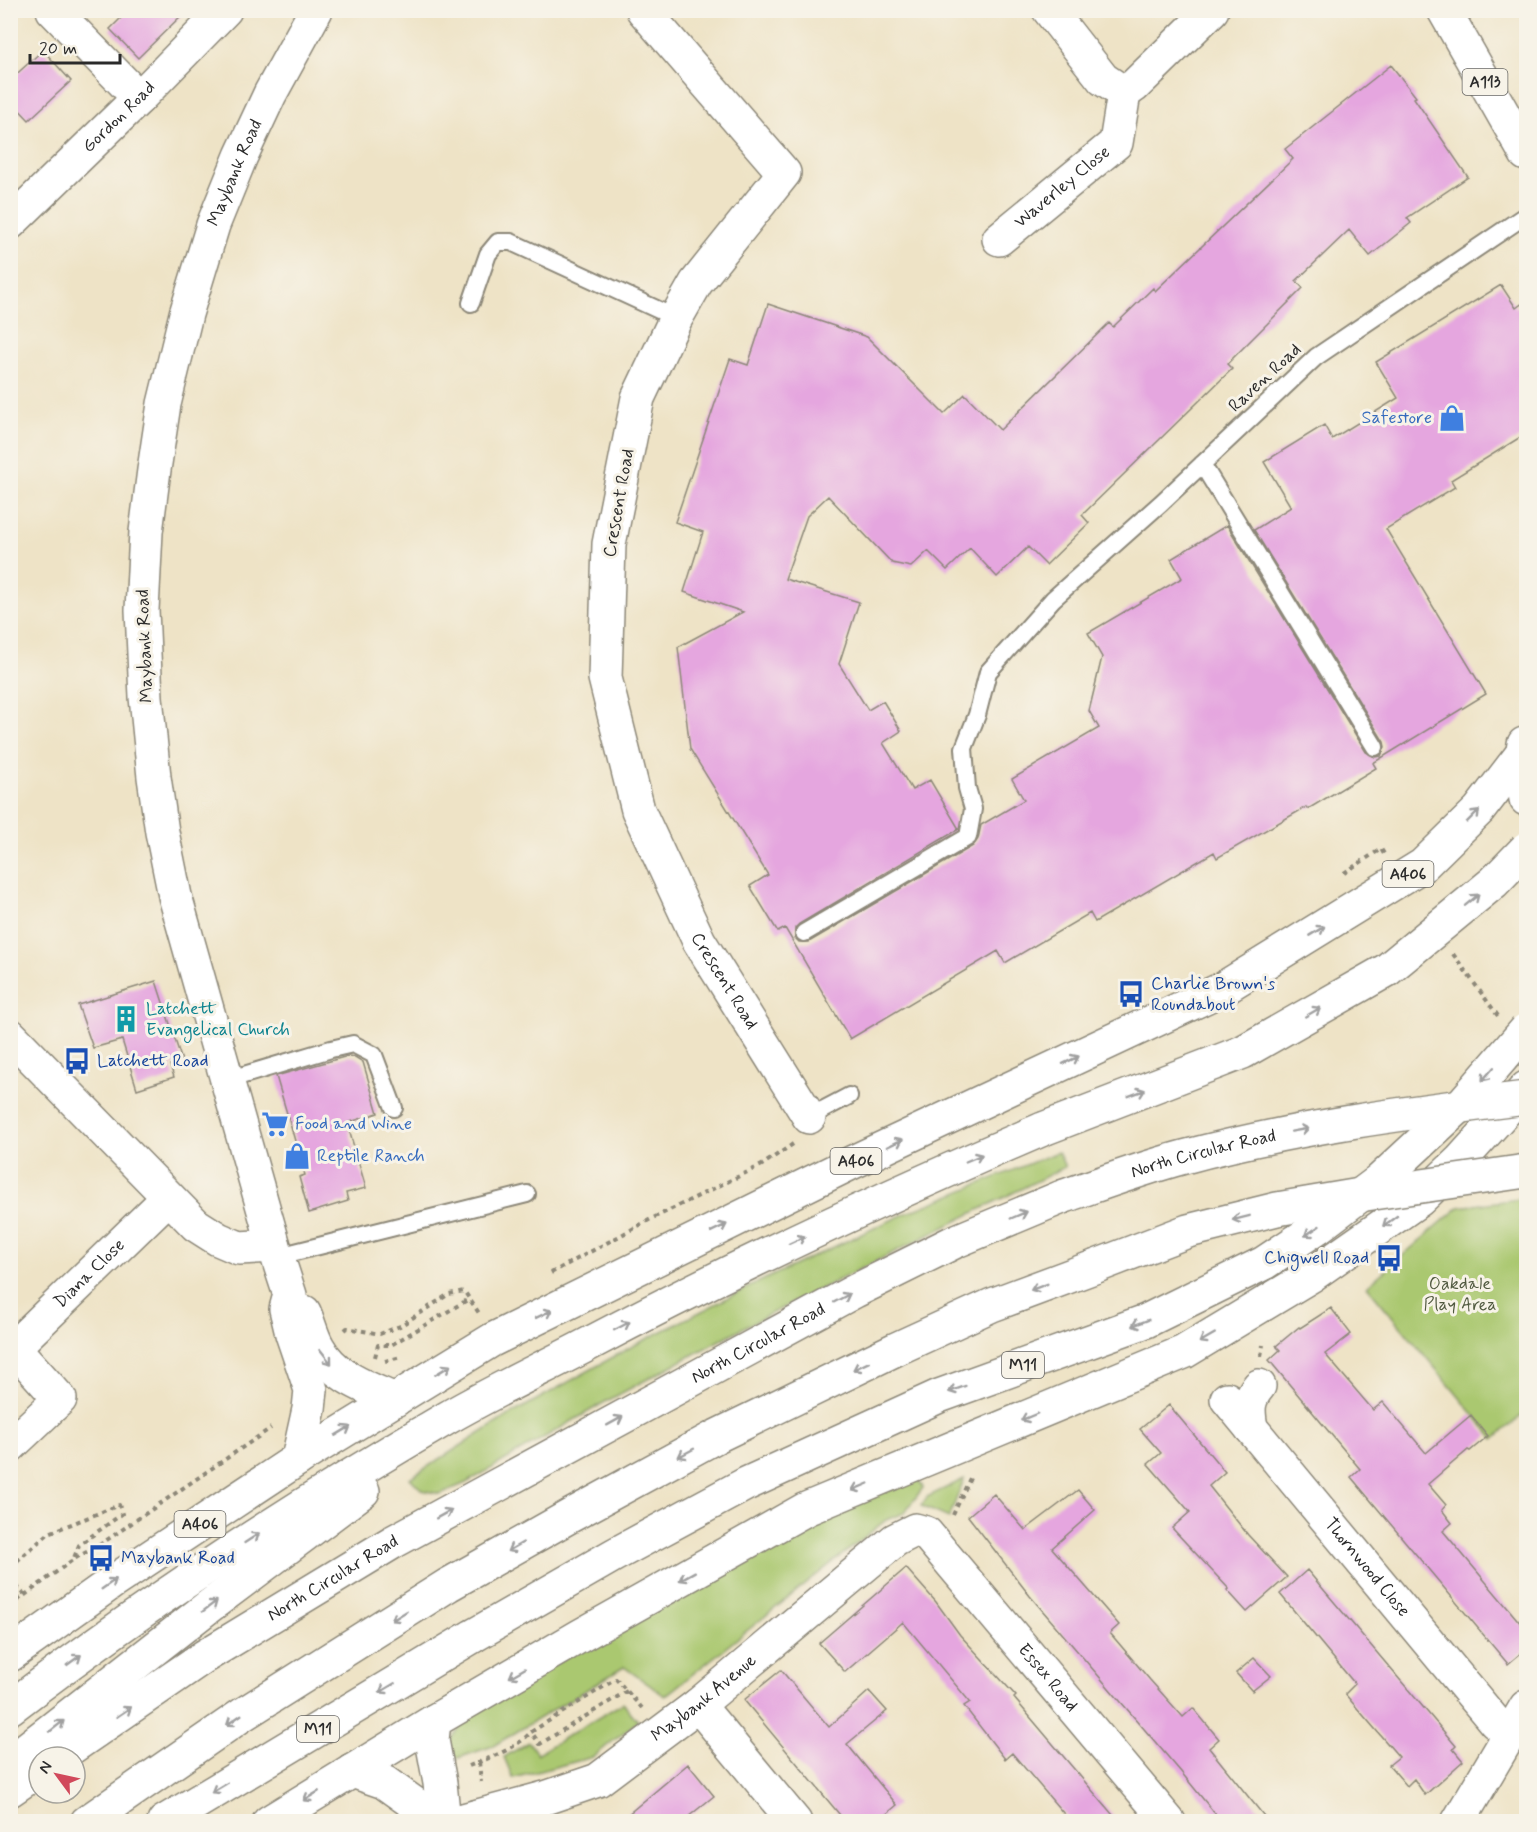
<svg xmlns="http://www.w3.org/2000/svg" width="1537" height="1832" viewBox="0 0 1537 1832" font-family="Mynerve,sans-serif">
	<style>
		.green { fill: #aac870; stroke: #6a7a4e; stroke-width: 1.5 }
		.building { fill: #e5a6df }
		.lines { fill: none; stroke-linecap: round; stroke-linejoin: round }
		.lane-casing { stroke: #8c8778; stroke-width: 20 }
		.street-casing { stroke: #8c8778; stroke-width: 36 }
		.primary-casing { stroke: #8c8778; stroke-width: 36 }
		.highway-casing { stroke: #8c8778; stroke-width: 36 }
		.path { stroke: #8c8778; stroke-width: 4; stroke-dasharray: 4.5 4.5; stroke-linecap: butt }
		.lane { stroke: #fff; stroke-width: 16 }
		.street { stroke: #fff; stroke-width: 33 }
		.primary { stroke: #fff; stroke-width: 33 }
		.highway { stroke: #fff; stroke-width: 33 }
		.highway-bridge-casing { stroke: #8c8778; stroke-width: 36; stroke-linecap: butt }
		.highway-bridge { stroke: #fff; stroke-width: 33 }
		.oneway { stroke: #a0a0a0 }
		.labels { text-anchor: middle; dominant-baseline: central; stroke-width: 6; stroke-linejoin: round; paint-order: stroke }
		.shield { fill: #f7f3e8; stroke: #686764; stroke-width: 1.5 }
		.shield-label { font-size: 16px; font-weight: bold; fill: #2b2b2b }
		.street-label { font-size: 18px; fill: #2b2b2b; stroke: #f7f3e8 }
		.shop-label { font-size: 18px; fill: #366cbe; stroke: #f7f3e8; text-anchor: start }
		.transit-label { font-size: 18px; fill: #164399; stroke: #f7f3e8; text-anchor: start }
		.culture-label { font-size: 18px; fill: #0d838f; stroke: #f7f3e8; text-anchor: start }
		.park-label { font-size: 18px; fill: #515a40; stroke: #f7f3e8 }
	</style>
	<rect width="100%" height="100%" fill="#f7f3e8"/>
	<filter id="ink" filterUnits="userSpaceOnUse"><feTurbulence type="fractalNoise" baseFrequency=".0167" numOctaves="2"/><feDisplacementMap in="SourceGraphic" scale="12" xChannelSelector="R" yChannelSelector="G"/><feConvolveMatrix kernelMatrix="1 2 1 2 8 2 1 2 1" color-interpolation-filters="sRGB"/></filter>
	<filter id="wash" filterUnits="userSpaceOnUse"><feTurbulence type="fractalNoise" baseFrequency=".008" numOctaves="4" result="noise"/><feDisplacementMap in="SourceGraphic" scale="24" xChannelSelector="R" yChannelSelector="G"/><feGaussianBlur stdDeviation="1.35" result="paint"/><feColorMatrix in="noise" values="0 0 0 0 0 0 0 0 0 0 0 0 0 0 0 0 0 1.4 0 .05"/><feComposite in="paint" operator="in"/></filter>
	<g filter="url(#wash)">
		<rect width="100%" height="100%" fill="#eee3c6"/>
		<!-- green -->
		<path class="green" d="M 1058,1152 L 1065,1167 L 746,1326 L 605,1402 L 466,1483 L 440,1494 L 422,1490 L 410,1478 L 506,1417 L 631,1347 L 761,1281 L 902,1215 Z
			M 1526,1198 L 1526,1412 L 1494,1439 L 1367,1286 L 1459,1207 Z
			M 917,1476 L 923,1488 L 904,1513 L 886,1520 L 665,1696 L 624,1667 L 493,1746 L 446,1762 L 452,1738 L 466,1718 L 663,1598 Z
			M 964,1479 L 949,1518 L 921,1506 L 927,1497 Z
			M 623,1703 L 638,1721 L 593,1757 L 513,1778 L 504,1757 L 529,1742 L 537,1754 Z"/>
		<g id="blocks">
			<!-- building -->
			<path class="building" d="M 129,10 L 187,10 L 138,58 L 110,29 Z
				M 43,50 L 71,81 L 29,120 L 10,100 L 10,80 Z
				M 1391,65 L 1416,97 L 1414,98 L 1468,177 L 1407,218 L 1411,223 L 1370,256 L 1349,230 L 1296,281 L 1303,288 L 1227,364 L 1232,369 L 1082,515 L 1089,523 L 1046,565 L 1028,547 L 997,577 L 970,548 L 947,570 L 928,551 L 911,567 L 892,563 L 828,496 L 807,516 L 785,579 L 859,602 L 839,664 L 868,710 L 883,701 L 901,731 L 883,743 L 912,790 L 930,780 L 959,829 L 799,924 L 795,928 L 795,938 L 799,942 L 809,942 L 973,846 L 978,839 L 981,825 L 1024,800 L 1012,779 L 1099,728 L 1089,711 L 1102,657 L 1088,633 L 1182,578 L 1171,559 L 1227,525 L 1366,752 L 1375,757 L 1381,756 L 1385,747 L 1384,742 L 1254,530 L 1291,507 L 1264,462 L 1324,425 L 1332,439 L 1398,398 L 1376,362 L 1501,285 L 1516,308 L 1527,300 L 1527,433 L 1451,480 L 1455,487 L 1386,529 L 1486,694 L 1373,763 L 1376,768 L 1308,809 L 1306,807 L 1217,858 L 1214,852 L 1095,922 L 1090,913 L 1005,963 L 998,951 L 850,1039 L 785,928 L 778,932 L 750,886 L 768,875 L 690,749 L 678,647 L 743,612 L 684,592 L 703,532 L 675,522 L 730,359 L 748,365 L 768,304 L 867,337 L 944,414 L 965,394 L 1000,430 L 1109,323 L 1113,327 L 1153,288 L 1155,291 L 1293,159 L 1285,149 Z
				M 156,981 L 182,1061 L 170,1065 L 174,1077 L 137,1089 L 122,1040 L 93,1048 L 78,1005 Z
				M 348,1056 L 355,1057 L 363,1062 L 378,1113 L 347,1123 L 366,1188 L 346,1193 L 348,1201 L 309,1213 L 299,1177 L 305,1175 L 276,1076 Z
				M 1331,1308 L 1351,1334 L 1325,1354 L 1373,1410 L 1383,1402 L 1426,1453 L 1471,1415 L 1488,1436 L 1470,1451 L 1468,1450 L 1428,1484 L 1446,1505 L 1442,1510 L 1452,1523 L 1443,1531 L 1527,1631 L 1527,1648 L 1508,1664 L 1351,1477 L 1360,1469 L 1269,1360 L 1280,1350 L 1276,1346 L 1299,1327 L 1300,1328 Z
				M 1169,1405 L 1225,1472 L 1209,1486 L 1248,1535 L 1287,1577 L 1247,1612 L 1227,1590 L 1229,1589 L 1172,1528 L 1190,1512 L 1148,1464 L 1161,1453 L 1140,1429 Z
				M 1078,1490 L 1095,1510 L 1052,1548 L 1119,1625 L 1110,1633 L 1150,1680 L 1183,1717 L 1193,1708 L 1219,1739 L 1209,1748 L 1268,1821 L 1221,1821 L 1181,1772 L 1030,1596 L 968,1516 L 994,1494 L 1025,1530 Z
				M 906,1568 L 936,1602 L 960,1635 L 1016,1696 L 1014,1698 L 1118,1821 L 1070,1821 L 1012,1753 L 1005,1759 L 964,1706 L 970,1702 L 903,1622 L 845,1672 L 819,1643 Z
				M 1307,1570 L 1456,1746 L 1453,1749 L 1463,1761 L 1425,1795 L 1414,1779 L 1407,1786 L 1389,1765 L 1399,1757 L 1345,1694 L 1355,1684 L 1280,1594 Z
				M 1254,1658 L 1271,1676 L 1252,1691 L 1236,1673 Z
				M 781,1670 L 829,1727 L 869,1691 L 887,1711 L 847,1744 L 897,1805 L 878,1821 L 845,1821 L 744,1700 Z
				M 688,1764 L 714,1796 L 683,1821 L 620,1821 Z"/>
		</g>
	</g>
	<g filter="url(#ink)">
		<use href="#blocks" fill-opacity="0" stroke="#8c8778" stroke-width="1.5"/>
		<g class="lines">
			<defs>
				<path id="lane" d="M 471,303 L 488,254 L 498,242 L 511,242 L 676,318
					M 1202,464 L 1375,747
					M 804,933 L 968,837 L 973,809 L 967,788 L 964,748 L 977,715 L 988,672 L 1053,599 L 1161,503 L 1316,357 L 1526,215
					M 227,1080 L 331,1049 L 353,1044 L 374,1055 L 394,1108
					M 809,1117 L 849,1096
					M 279,1256 L 527,1194"/>
				<g id="street">
					<path d="M 53,10 L 139,98"/>
					<path id="s1" d="M 643,10 L 784,173 L 696,283 L 676,318 L 638,398 L 609,544 L 605,678 L 638,810 L 699,941 L 809,1117"/>
					<path d="M 1049,10 L 1103,79 L 1124,93 L 1134,86 L 1212,10"/>
					<path id="s2" d="M 10,223 L 139,98 L 225,10"/>
					<path id="s3" d="M 999,239 L 1116,143 L 1124,93"/>
					<path d="M 10,1035 L 196,1225 L 218,1239 L 239,1248 L 274,1246"/>
					<path d="M 304,1312 C 309,1323 312,1337 318,1347 C 334,1377 366,1387 395,1400"/>
					<path id="s4" d="M 10,1351 L 168,1198"/>
					<path id="s5" d="M 1227,1399 L 1495,1722 L 1511,1731"/>
					<path d="M 1251,1428 C 1248,1410 1247,1400 1259,1386"/>
					<path d="M 10,1446 L 60,1399 L 14,1348"/>
					<path id="s6" d="M 298,1459 L 309,1409 L 311,1390 L 292,1334 L 286,1309 L 290,1295 L 274,1246 L 175,896 L 162,832 L 154,777 L 146,697 L 142,610 L 146,532 L 154,470 L 164,404 L 186,314 L 213,225 L 241,156 L 270,94 L 316,10"/>
					<path d="M 698,1705 L 795,1822"/>
					<path d="M 434,1721 L 432,1740 L 440,1783 L 444,1822"/>
					<path d="M 352,1771 L 384,1782 L 440,1822"/>
					<path id="s7" d="M 456,1822 L 545,1798 L 598,1780 L 698,1705 L 895,1540 L 915,1530 L 926,1533 L 1169,1822"/>
					<path d="M 1458,1822 L 1526,1707"/>
				</g>
				<path id="primary" d="M 1444,10 L 1526,154"/>
				<g id="highway">
					<path d="M 1524,744 C 1520,762 1523,781 1526,799"/>
					<path d="M 10,1655 L 111,1583 L 298,1459 L 492,1340 L 851,1163 L 1222,989 L 1423,865 L 1479,810 L 1522,754"/>
					<path d="M 10,1708 C 149,1601 296,1506 447,1418 C 492,1392 539,1370 585,1346 C 734,1267 887,1196 1043,1129"/>
					<path id="s8" d="M 58,1757 L 205,1656 L 393,1542 L 855,1291 L 954,1242 L 1062,1197"/>
					<path d="M 10,1762 L 208,1607 L 363,1491"/>
					<path d="M 10,1790 L 39,1770"/>
					<path d="M 87,1822 L 242,1715 L 448,1585 L 570,1516 L 717,1436 L 896,1349 L 992,1305 L 1094,1267"/>
					<path d="M 164,1822 L 473,1636"/>
					<path d="M 269,1822 L 434,1721 L 580,1636 L 806,1509 L 1184,1352 L 1312,1275 L 1419,1200 L 1460,1161 L 1526,1088"/>
				</g>
			</defs>
			<!-- lane casing -->
			<use href="#lane" class="lane-casing"/>
			<!-- street casing -->
			<use href="#street" class="street-casing"/>
			<!-- primary casing -->
			<use href="#primary" class="primary-casing"/>
			<!-- highway casing -->
			<use href="#highway" class="highway-casing"/>
			<!-- path -->
			<path class="path" d="M 1344,873 L 1381,849 L 1384,854
				M 1453,954 L 1498,1016
				M 551,1273 L 651,1219 L 762,1165 L 793,1144
				M 345,1330 L 347,1328 L 380,1334 L 400,1326 L 449,1294 L 464,1291 L 479,1313
				M 1261,1356 L 1263,1345
				M 375,1357 L 378,1345 L 391,1345 L 469,1299
				M 385,1361 L 401,1357
				M 953,1515 L 971,1476
				M 10,1567 L 49,1533 L 119,1505 L 122,1514 L 79,1545 L 74,1558
				M 10,1579 L 24,1594
				M 10,1606 L 74,1559 L 101,1544 L 271,1428
				M 627,1691 L 540,1744 L 531,1732 L 616,1679 L 642,1708
				M 479,1762 L 481,1782
				M 469,1766 C 489,1758 516,1749 531,1732"/>
			<!-- lane -->
			<use href="#lane" class="lane"/>
			<!-- street -->
			<use href="#street" class="street"/>
			<!-- primary -->
			<use href="#primary" class="primary"/>
			<!-- highway -->
			<use href="#highway" class="highway"/>
			<defs>
				<g id="highway-bridge">
					<path d="M 1043,1129 L 1243,1052 L 1387,970 L 1494,882 L 1526,849"/>
					<path id="s9" d="M 1062,1197 C 1102,1183 1143,1168 1184,1157 C 1296,1127 1411,1112 1526,1098"/>
					<path d="M 1094,1267 L 1188,1231 L 1277,1209 L 1366,1194 L 1526,1171"/>
					<path d="M 473,1636 L 614,1555 L 746,1484 L 939,1396 L 1146,1321 L 1264,1263 L 1318,1227 L 1379,1181 L 1461,1105 L 1526,1030"/>
				</g>
			</defs>
			<!-- highway-bridge casing -->
			<use href="#highway-bridge" class="highway-bridge-casing"/>
			<!-- highway-bridge -->
			<use href="#highway-bridge" class="highway-bridge"/>
		</g>
		<!-- one-way arrows -->
		<defs><path id="oneway-shaft" d="M-6 0H5M1.5-3L5.5 0L1.5 3" fill="none" stroke-width="1.6" stroke-linecap="round" stroke-linejoin="round" transform="scale(1.5)"/></defs>
		<g class="oneway">
			<use href="#oneway-shaft" transform="translate(1473 816) rotate(-45)"/>
			<use href="#oneway-shaft" transform="translate(1472 900) rotate(-39)"/>
			<use href="#oneway-shaft" transform="translate(1317 931) rotate(-31)"/>
			<use href="#oneway-shaft" transform="translate(1313 1012) rotate(-30)"/>
			<use href="#oneway-shaft" transform="translate(1071 1060) rotate(-25)"/>
			<use href="#oneway-shaft" transform="translate(1488 1074) rotate(131)"/>
			<use href="#oneway-shaft" transform="translate(1137 1093) rotate(-21)"/>
			<use href="#oneway-shaft" transform="translate(1300 1130) rotate(-10)"/>
			<use href="#oneway-shaft" transform="translate(895 1143) rotate(-25)"/>
			<use href="#oneway-shaft" transform="translate(974 1158) rotate(-23)"/>
			<use href="#oneway-shaft" transform="translate(1019 1215) rotate(-23)"/>
			<use href="#oneway-shaft" transform="translate(1241 1218) rotate(166)"/>
			<use href="#oneway-shaft" transform="translate(1390 1221) rotate(144)"/>
			<use href="#oneway-shaft" transform="translate(719 1228) rotate(-26)"/>
			<use href="#oneway-shaft" transform="translate(1312 1231) rotate(146)"/>
			<use href="#oneway-shaft" transform="translate(797 1240) rotate(-25)"/>
			<use href="#oneway-shaft" transform="translate(1039 1287) rotate(159)"/>
			<use href="#oneway-shaft" transform="translate(842 1298) rotate(-28)"/>
			<use href="#oneway-shaft" transform="translate(544 1314) rotate(-26)"/>
			<use href="#oneway-shaft" transform="translate(1140 1323) rotate(159)"/>
			<use href="#oneway-shaft" transform="translate(622 1326) rotate(-28)"/>
			<use href="#oneway-shaft" transform="translate(1207 1338) rotate(150)"/>
			<use href="#oneway-shaft" transform="translate(326 1357) rotate(52)"/>
			<use href="#oneway-shaft" transform="translate(861 1366) rotate(154)"/>
			<use href="#oneway-shaft" transform="translate(443 1370) rotate(-31)"/>
			<use href="#oneway-shaft" transform="translate(957 1389) rotate(160)"/>
			<use href="#oneway-shaft" transform="translate(1029 1417) rotate(157)"/>
			<use href="#oneway-shaft" transform="translate(615 1421) rotate(-29)"/>
			<use href="#oneway-shaft" transform="translate(343 1431) rotate(-31)"/>
			<use href="#oneway-shaft" transform="translate(686 1453) rotate(152)"/>
			<use href="#oneway-shaft" transform="translate(860 1487) rotate(157)"/>
			<use href="#oneway-shaft" transform="translate(444 1514) rotate(-29)"/>
			<use href="#oneway-shaft" transform="translate(252 1538) rotate(-33)"/>
			<use href="#oneway-shaft" transform="translate(515 1547) rotate(150)"/>
			<use href="#oneway-shaft" transform="translate(687 1576) rotate(151)"/>
			<use href="#oneway-shaft" transform="translate(109 1584) rotate(-35)"/>
			<use href="#oneway-shaft" transform="translate(210 1606) rotate(-37)"/>
			<use href="#oneway-shaft" transform="translate(399 1616) rotate(148)"/>
			<use href="#oneway-shaft" transform="translate(74 1660) rotate(-36)"/>
			<use href="#oneway-shaft" transform="translate(517 1673) rotate(150)"/>
			<use href="#oneway-shaft" transform="translate(387 1688) rotate(149)"/>
			<use href="#oneway-shaft" transform="translate(124 1712) rotate(-34)"/>
			<use href="#oneway-shaft" transform="translate(234 1720) rotate(145)"/>
			<use href="#oneway-shaft" transform="translate(57 1726) rotate(-38)"/>
			<use href="#oneway-shaft" transform="translate(219 1788) rotate(149)"/>
			<use href="#oneway-shaft" transform="translate(311 1796) rotate(149)"/>
		</g>
	</g>
	<!-- icons -->
	<defs>
		<symbol id="shop-bare" viewBox="-9 -9 18 18"><path d="M-5-2.5h2.3a2.7 3.5 0 0 1 5.4 0H5L5.5 6h-11ZM-1.5-2.5h3a1.5 2.3 0 0 0-3 0Z" fill="#3f7fe0" stroke="#f7f3e8" stroke-width="2.5" paint-order="stroke"/></symbol>
		<symbol id="bus-bare" viewBox="-9 -9 18 18"><path d="M-5-6H5V4H4V6H2V4H-2V6H-4V4H-5ZM-3.5-4V0h7V-4ZM-3.5 1.2v1.5H-2V1.2ZM2 1.2v1.5H3.5V1.2Z" fill="#1a4fb4" stroke="#f7f3e8" stroke-width="2.5" paint-order="stroke"/></symbol>
		<symbol id="building-bare" viewBox="-9 -9 18 18"><path d="M-4-6H4V6H1V3H-1V6H-4ZM-2.5-4.3h1.7v1.8h-1.7ZM.8-4.3h1.7v1.8H.8ZM-2.5-1h1.7V.8h-1.7ZM.8-1h1.7V.8H.8Z" fill="#0f9aa8" stroke="#f7f3e8" stroke-width="2.5" paint-order="stroke"/></symbol>
		<symbol id="supermarket-bare" viewBox="-9 -9 18 18"><path d="M-6-5.5h2.5l.6 2H6L4.5 2H-2.5L-4.4-4H-6ZM-1.5 3.2a1.3 1.3 0 1 0 .1 0ZM3 3.2a1.3 1.3 0 1 0 .1 0Z" fill="#3f7fe0" stroke="#f7f3e8" stroke-width="2.5" paint-order="stroke"/></symbol>
	</defs>
	<g fill-rule="evenodd">
		<use href="#shop-bare" x="1433" y="399" width="38" height="38"/>
		<use href="#bus-bare" x="1112" y="975" width="38" height="38"/>
		<use href="#building-bare" x="107" y="1000" width="38" height="38"/>
		<use href="#bus-bare" x="58" y="1042" width="38" height="38"/>
		<use href="#supermarket-bare" x="256" y="1105" width="38" height="38"/>
		<use href="#shop-bare" x="278" y="1137" width="38" height="38"/>
		<use href="#bus-bare" x="1370" y="1239" width="38" height="38"/>
		<use href="#bus-bare" x="82" y="1539" width="38" height="38"/>
	</g>
	<g class="labels">
		<!-- shield labels -->
		<g class="shield">
			<rect x="1462.5" y="69" width="45" height="26" rx="4.5"/>
			<rect x="1382.5" y="861" width="51" height="26" rx="4.5"/>
			<rect x="830.5" y="1148" width="51" height="26" rx="4.5"/>
			<rect x="1002" y="1352" width="42" height="26" rx="4.5"/>
			<rect x="174.5" y="1511" width="51" height="26" rx="4.5"/>
			<rect x="297" y="1716" width="42" height="26" rx="4.5"/>
		</g>
		<g class="shield-label">
			<text x="1485" y="82">A113</text>
			<text x="1408" y="874">A406</text>
			<text x="856" y="1161">A406</text>
			<text x="1023" y="1365">M11</text>
			<text x="200" y="1524">A406</text>
			<text x="318" y="1729">M11</text>
		</g>
		<!-- street labels -->
		<g class="street-label">
			<text stroke="none"><textPath href="#s2" startOffset="152">Gordon Road</textPath></text>
			<text stroke="none"><textPath href="#s6" startOffset="1323">Maybank Road</textPath></text>
			<text stroke="none"><textPath href="#s3" startOffset="82">Waverley Close</textPath></text>
			<text transform="translate(1265 378) rotate(-43)">Raven Road</text>
			<text transform="translate(619 503) rotate(-80)">Crescent Road</text>
			<text transform="translate(145 646) rotate(-92)">Maybank Road</text>
			<text stroke="none"><textPath href="#s1" startOffset="1096">Crescent Road</textPath></text>
			<text stroke="none"><textPath href="#s9" startOffset="148">North Circular Road</textPath></text>
			<text stroke="none"><textPath href="#s4" startOffset="111">Diana Close</textPath></text>
			<text stroke="none"><textPath href="#s8" startOffset="814">North Circular Road</textPath></text>
			<text stroke="none"><textPath href="#s5" startOffset="219">Thornwood Close</textPath></text>
			<text stroke="none"><textPath href="#s8" startOffset="328">North Circular Road</textPath></text>
			<text stroke="none"><textPath href="#s7" startOffset="753">Essex Road</textPath></text>
			<text stroke="none"><textPath href="#s7" startOffset="282">Maybank Avenue</textPath></text>
		</g>
		<!-- shop labels -->
		<g class="shop-label">
			<text x="1432" y="418" text-anchor="end">Safestore</text>
			<text x="295" y="1124">Food and Wine</text>
			<text x="317" y="1156">Reptile Ranch</text>
		</g>
		<!-- transit labels -->
		<g class="transit-label">
			<text x="1151" y="984">Charlie Brown's<tspan x="1151" dy="21">Roundabout</tspan></text>
			<text x="97" y="1061">Latchett Road</text>
			<text x="1369" y="1258" text-anchor="end">Chigwell Road</text>
			<text x="121" y="1558">Maybank Road</text>
		</g>
		<!-- culture labels -->
		<g class="culture-label">
			<text x="146" y="1009">Latchett<tspan x="146" dy="21">Evangelical Church</tspan></text>
		</g>
		<!-- park labels -->
		<g class="park-label">
			<text x="1460" y="1284">Oakdale<tspan x="1460" dy="21">Play Area</tspan></text>
		</g>
	</g>
	<!-- margin -->
	<rect width="1537" height="1832" fill="none" stroke="#f7f3e8" stroke-width="36"/>
	<!-- north arrow -->
	<g transform="translate(57 1775) rotate(303)"><circle r="28" fill="#f7f3e8" stroke="#a5a39c" stroke-width="1.5"/>
	<path d="M0-4.5L10 22L0 15L-10 22Z" fill="#d1495b"/>
	<text y="-9" font-size="16" font-weight="bold" text-anchor="middle" fill="#2b2b2b">N</text>
	</g>
	<!-- scale -->
	<path d="M30 54v9h90v-9" fill="none" stroke="#2b2b2b" stroke-width="3"/>
	<text x="39" y="54" font-size="18" fill="#2b2b2b" stroke="#f7f3e8" stroke-width="4.5" paint-order="stroke">20 m</text>
</svg>
